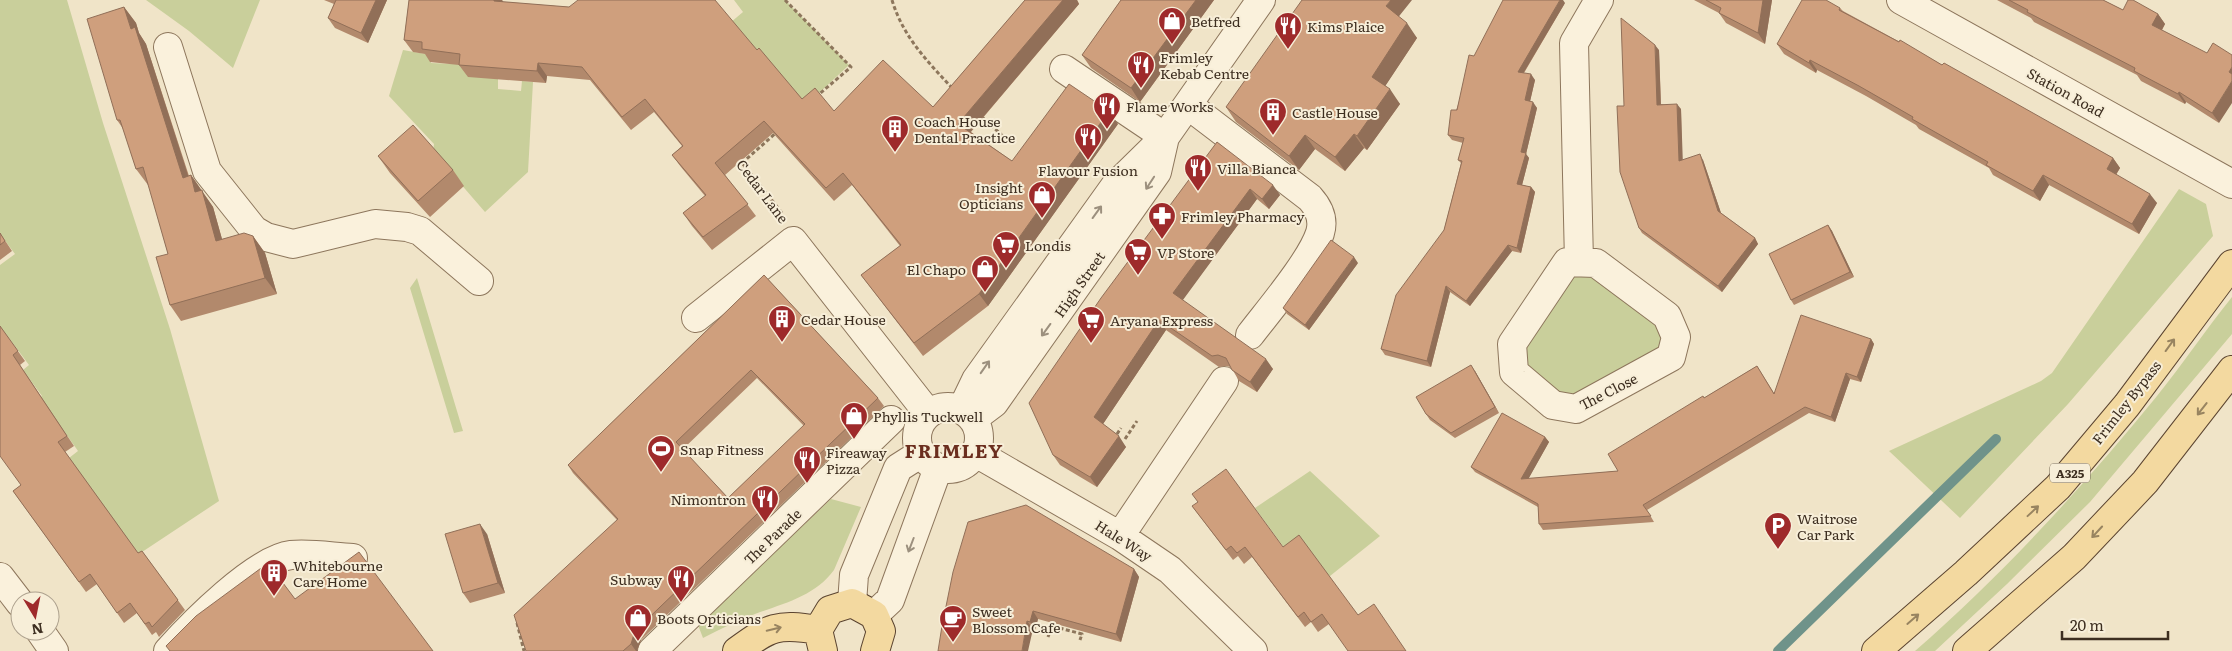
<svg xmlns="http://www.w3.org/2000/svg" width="2232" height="651" viewBox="0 0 2232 651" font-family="Literata,serif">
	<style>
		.green { fill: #c9cf9b }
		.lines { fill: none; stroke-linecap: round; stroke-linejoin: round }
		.stream { stroke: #6f938a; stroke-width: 10 }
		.minor-casing { stroke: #8d765c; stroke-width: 30 }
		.major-casing { stroke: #5b4430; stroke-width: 30 }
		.path { stroke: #8d765c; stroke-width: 3; stroke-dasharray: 4 2.5; stroke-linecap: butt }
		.minor { stroke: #faf1dc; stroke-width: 28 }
		.major { stroke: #f3d9a0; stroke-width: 28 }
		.wall { fill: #b2896c; fill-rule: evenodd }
		.shaded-wall { fill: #916f58 }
		.building { fill: #cf9f7d; stroke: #916f58; fill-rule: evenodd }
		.oneway { stroke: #9c907e }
		.oneway2 { stroke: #988460 }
		.labels { text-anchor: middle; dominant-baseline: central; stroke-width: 4; stroke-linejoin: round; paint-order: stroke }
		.shield { fill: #f7eed8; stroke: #756857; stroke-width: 1 }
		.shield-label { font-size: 12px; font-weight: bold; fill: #3d2e20 }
		.poi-label { font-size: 14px; fill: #3d2e20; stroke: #f7eed8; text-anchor: start }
		.street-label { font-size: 14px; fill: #3d2e20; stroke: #f7eed8 }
		.district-label { font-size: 19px; font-weight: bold; letter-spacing: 1px; fill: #6b2e1e; stroke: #f7eed8 }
	</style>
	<rect width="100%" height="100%" fill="#f0e4c8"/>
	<!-- green -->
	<path class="green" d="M 0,0 L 67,0 L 103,123 L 170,329 L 219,501 L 139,554 L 117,524 L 101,535 L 69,458 L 78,451 L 64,431 L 29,406 L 42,396 L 23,370 L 29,365 L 0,326 L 0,265 L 15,254 L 3,238 L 0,239 Z
		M 146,0 L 260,0 L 233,68 L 189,31 Z
		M 734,0 L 785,0 L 849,65 L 803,108 L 718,33 L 743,12 Z
		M 403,50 L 431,55 L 431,63 L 453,64 L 453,57 L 498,79 L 498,89 L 521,91 L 522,81 L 533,82 L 528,172 L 485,212 L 433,152 L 434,144 L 389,96 Z
		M 2179,189 L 2206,204 L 2213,236 L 2068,404 L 1960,518 L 1889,451 L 2041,381 L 2052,373 Z
		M 1587,271 L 1659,323 L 1665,346 L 1573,399 L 1557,392 L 1524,365 L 1523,341 L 1563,279 Z
		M 417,278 L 463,431 L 454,433 L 410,288 Z
		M 2232,297 L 2232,334 L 2090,502 L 2007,584 L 1935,651 L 1915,651 C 2003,574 2083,487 2157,396 C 2183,364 2206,329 2232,297 Z
		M 1310,471 L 1380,536 L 1330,576 L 1291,557 L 1255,508 Z
		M 831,499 L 861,507 L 834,570 C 815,596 785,603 755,614 C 737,621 720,629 703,638 L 698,625 Z"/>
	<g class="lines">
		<!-- stream -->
		<path class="stream" d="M 1778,651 L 1996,439"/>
		<defs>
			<path id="minor" d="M 1901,0 L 2232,184
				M 168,47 L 207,171 L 254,230 L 266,237 L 293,244 L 375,224 L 407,227 L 420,231 L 479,281
				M 1064,69 L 1165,137
				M 1188,105 L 1310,198 C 1319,208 1324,220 1320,233 C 1311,261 1269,310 1250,335
				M 1567,262 L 1596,263 L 1667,316 L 1676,337 L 1671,357 L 1576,409 L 1553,405 L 1514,372 L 1512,344 Z
				M 1579,262 L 1574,43 L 1599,0
				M 696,318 L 793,241 L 928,413
				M917 438a31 31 0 1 1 62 0a31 31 0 1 1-62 0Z
				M 962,409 L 976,380 L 1115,186 L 1165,137 L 1261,0
				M 974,418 L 994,403 L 1157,172 L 1165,137
				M 976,453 L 1120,536 L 1170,570 L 1253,651
				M 1120,536 L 1224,381
				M 0,577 L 20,603
				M 852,603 L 854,575 L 898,468 L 920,454
				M 874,615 L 890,600 L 938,468
				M 40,631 L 54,651
				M 168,651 C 192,624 256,559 291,555 C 311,553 333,557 353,558
				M 652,651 L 891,420"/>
			<path id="major" d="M 737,651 C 770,627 777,623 818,630
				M 823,651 L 818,630 L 830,610 L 852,603 L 874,615 L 881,631 L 875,651
				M 1876,651 L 1966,573 L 2058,487 L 2127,405 L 2232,264
				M 1967,651 L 2074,557 L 2145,482 L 2232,370"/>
		</defs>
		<!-- minor casing -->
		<use href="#minor" class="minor-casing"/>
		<!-- major casing -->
		<use href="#major" class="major-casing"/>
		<!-- path -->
		<path class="path" d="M 785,0 L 851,67 L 817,96
			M 892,0 C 903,37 928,62 953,89
			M 981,116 L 1006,139
			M 739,159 L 782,213
			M 742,163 L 777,132
			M 1117,434 L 1121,428
			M 1125,439 L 1137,421
			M 517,623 L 524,651
			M 1048,637 L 1052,626 L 1082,634 L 1080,640"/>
		<!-- minor -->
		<use href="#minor" class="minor"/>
		<!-- major -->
		<use href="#major" class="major"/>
	</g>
	<!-- wall -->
	<path class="wall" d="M 324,0 L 387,0 L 368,43 L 335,28 L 328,18 L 334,4 Z
		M 409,0 L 502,0 L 503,2 L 569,7 L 757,50 L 802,99 L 834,111 L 933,107 L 1025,0 L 1077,0 L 1079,4 L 971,132 L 1012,161 L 1118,124 L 988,306 L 923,356 L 861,275 L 900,246 L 852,185 L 834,201 L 773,133 L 725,175 L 756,216 L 712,250 L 692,226 L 683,213 L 705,196 L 681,167 L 672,155 L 682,146 L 654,112 L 631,130 L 590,80 L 547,76 L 546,83 L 468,77 L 459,65 L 430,62 L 425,54 L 413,52 L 404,40 Z
		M 1121,0 L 1214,0 L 1140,102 L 1091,68 L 1082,55 Z
		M 1694,0 L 1772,0 L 1765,44 L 1726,23 L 1719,13 Z
		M 1997,0 L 2103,0 L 2123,10 L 2158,14 L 2165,24 L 2162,30 L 2219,123 L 2186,102 L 2185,104 L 2141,81 L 2137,75 L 2034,22 L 2031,18 Z
		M 1565,3 L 1524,73 L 1535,80 L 1530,101 L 1537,108 L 1526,154 L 1529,158 L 1522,185 L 1531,187 L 1535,192 L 1521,253 L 1512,251 L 1470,306 L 1450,292 L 1431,367 L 1385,355 L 1381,349 L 1444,230 L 1461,163 L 1458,160 L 1463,143 L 1452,140 L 1448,135 L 1474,56 Z
		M 124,7 L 136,23 L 139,33 L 146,44 L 189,176 L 191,175 L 213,207 L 222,239 L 253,236 L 265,253 L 277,294 L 181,321 L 170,305 L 168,254 L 149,185 L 148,185 L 136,169 L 124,130 L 117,120 Z
		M 1840,8 L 1843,11 L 2113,158 L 2120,168 L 2116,175 L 2157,203 L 2139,234 L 2049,185 L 2040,201 L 1993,175 L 1989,168 L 1919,129 L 1916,125 L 1866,96 L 1817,70 L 1816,73 L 1784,54 L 1777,44 Z
		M 1399,17 L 1417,38 L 1385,86 L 1400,104 L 1367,150 L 1364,148 L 1345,171 L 1315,149 L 1299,170 L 1236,122 L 1226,107 Z
		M 1659,50 L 1661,104 L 1681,109 L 1682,160 L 1703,160 L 1721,213 L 1755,238 L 1758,244 L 1722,292 L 1642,233 L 1639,228 L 1624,106 Z
		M 1217,142 L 1280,195 L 1269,209 L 1257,199 L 1182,300 L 1273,369 L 1257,392 L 1239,381 L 1231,367 L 1226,366 L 1219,367 L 1166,330 L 1103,424 L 1126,447 L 1097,487 L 1060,465 L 1053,455 Z
		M 378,156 L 453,170 L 464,186 L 430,217 L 390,173 Z
		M 1828,225 L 1832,231 L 1854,277 L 1794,305 L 1791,300 Z
		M 0,233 L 12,251 L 0,260 Z
		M 1358,263 L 1309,330 L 1287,314 L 1283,308 Z
		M 764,275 L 878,398 L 884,406 L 641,640 L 637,651 L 526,651 L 617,520 L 573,473 L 568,465 ZM 757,378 L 804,426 L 728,498 L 682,450 Z
		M 0,326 L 25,361 L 20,365 L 74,446 L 65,452 L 138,553 L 142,551 L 185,610 L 159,637 L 156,632 L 152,635 L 137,613 L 124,623 L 97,584 L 86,592 L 13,491 L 21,485 Z
		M 1871,339 L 1874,344 L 1861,382 L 1850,379 L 1835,422 L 1809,413 L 1647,510 L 1654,522 L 1543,530 L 1539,524 L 1538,507 L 1475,472 L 1471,467 L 1545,437 L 1549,442 L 1528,479 L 1618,471 L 1704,398 L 1757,366 L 1774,393 Z
		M 1475,371 L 1499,413 L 1455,438 L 1430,420 L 1426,414 Z
		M 1192,506 L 1283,547 L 1358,615 L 1406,651 L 1329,624 L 1318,632 L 1311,622 L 1305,627 L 1252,557 L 1244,564 L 1238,556 L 1233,560 Z
		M 487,534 L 505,593 L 470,603 L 463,593 Z
		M 1134,569 L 1139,577 L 1121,642 L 1038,619 L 1035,630 L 1033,629 L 938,651 Z"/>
	<!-- shaded-wall -->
	<path class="shaded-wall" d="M 376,0 L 387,0 L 368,43 L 361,33 Z
		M 494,0 L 502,0 L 504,3 L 494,1 Z
		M 1063,0 L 1077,0 L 1079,4 L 967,136 L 958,124 Z
		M 1196,0 L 1214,0 L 1140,102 L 1131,88 Z
		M 1391,0 L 1412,0 L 1396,20 L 1386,6 Z
		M 1560,0 L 1563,0 L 1565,3 L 1521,77 L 1518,72 Z
		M 1763,0 L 1772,0 L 1765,44 L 1758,33 Z
		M 124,7 L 136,23 L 139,33 L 146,44 L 194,194 L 183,178 L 131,29 Z
		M 2158,14 L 2165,24 L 2159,35 L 2152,25 Z
		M 1407,23 L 1417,38 L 1382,91 L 1372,77 Z
		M 1655,45 L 1659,50 L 1661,110 L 1657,105 Z
		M 1810,60 L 1817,70 L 1816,73 L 1809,63 Z
		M 538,63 L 547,76 L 546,83 L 537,71 Z
		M 2232,67 L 2232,77 L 2229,72 Z
		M 1531,74 L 1535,80 L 1529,106 L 1525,100 Z
		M 2232,81 L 2232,103 L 2219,123 L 2212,113 Z
		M 1390,89 L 1400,104 L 1367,150 L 1357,136 Z
		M 2179,92 L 2186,102 L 2185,104 L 2178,94 Z
		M 1533,102 L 1537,108 L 1526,154 L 1529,158 L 1521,189 L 1517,184 L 1521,152 Z
		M 1677,104 L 1681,109 L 1683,166 L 1679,161 Z
		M 1109,111 L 1118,124 L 988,306 L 979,294 Z
		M 1354,134 L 1364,148 L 1345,171 L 1335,157 Z
		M 1305,135 L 1315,149 L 1299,170 L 1289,156 Z
		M 1700,154 L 1703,160 L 1722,216 L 1718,211 Z
		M 2113,158 L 2120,168 L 2113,179 L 2107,169 Z
		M 191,175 L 213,207 L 227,257 L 216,241 L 195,192 Z
		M 2043,175 L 2049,185 L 2040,201 L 2033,191 Z
		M 1273,185 L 1280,195 L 1269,209 L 1262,199 Z
		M 1531,187 L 1535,192 L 1521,253 L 1517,248 Z
		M 1250,189 L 1257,199 L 1180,304 L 1173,293 Z
		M 2150,194 L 2157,203 L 2139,234 L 2132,224 Z
		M 1828,225 L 1832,231 L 1854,277 L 1850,272 Z
		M 253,236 L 265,253 L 277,294 L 265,278 Z
		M 1755,238 L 1758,244 L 1722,292 L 1718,286 Z
		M 1508,245 L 1512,251 L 1470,306 L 1466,301 Z
		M 1354,257 L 1358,263 L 1309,330 L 1305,325 Z
		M 1446,286 L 1450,292 L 1431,367 L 1427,361 Z
		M 1159,320 L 1166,330 L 1101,427 L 1094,417 Z
		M 1871,339 L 1874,344 L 1861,382 L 1857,377 Z
		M 1266,359 L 1273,369 L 1257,392 L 1250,382 Z
		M 1471,365 L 1475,371 L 1499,413 L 1495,407 Z
		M 1846,373 L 1850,379 L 1835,422 L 1831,417 Z
		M 1119,436 L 1126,447 L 1097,487 L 1090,477 Z
		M 1545,437 L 1549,442 L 1525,485 L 1521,479 Z
		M 480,524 L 487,534 L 505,593 L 498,583 Z
		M 1134,569 L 1139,577 L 1121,642 L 1116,634 Z
		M 1033,611 L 1038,619 L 1035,630 L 1030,622 Z
		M 1027,621 L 1033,629 L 1028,651 L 1022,651 Z
		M 635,631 L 641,640 L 637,651 L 636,651 L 631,644 Z"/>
	<!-- building -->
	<path class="building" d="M 336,0 L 376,0 L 361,33 L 328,18 Z
		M 409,0 L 494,0 L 494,1 L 569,7 L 578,0 L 715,0 L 757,50 L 759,48 L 802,99 L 815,88 L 834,111 L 883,60 L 933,107 L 1025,0 L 1063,0 L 958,124 L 1012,161 L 1069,84 L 1109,111 L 979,294 L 914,343 L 861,275 L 901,245 L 843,173 L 826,188 L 764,121 L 715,163 L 748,204 L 703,237 L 683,213 L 706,195 L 672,155 L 683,146 L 645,99 L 622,117 L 582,67 L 538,63 L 537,71 L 459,65 L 460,54 L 422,49 L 422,42 L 404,40 Z
		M 1121,0 L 1196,0 L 1131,88 L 1082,55 Z
		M 1302,0 L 1391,0 L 1386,6 L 1407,23 L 1372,77 L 1390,89 L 1357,136 L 1354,134 L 1335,157 L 1305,135 L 1289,156 L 1226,107 Z
		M 1503,0 L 1560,0 L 1518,72 L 1531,74 L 1525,100 L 1533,102 L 1521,152 L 1526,153 L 1517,184 L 1531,187 L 1517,248 L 1508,245 L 1466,301 L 1446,286 L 1427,361 L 1381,349 L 1396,295 L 1444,230 L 1462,161 L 1458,160 L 1464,138 L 1448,135 L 1451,110 L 1457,110 L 1469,55 L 1474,56 Z
		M 1706,0 L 1763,0 L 1758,33 L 1719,13 L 1721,8 Z
		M 1802,0 L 1826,0 L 1840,8 L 1839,10 L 1899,42 L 1900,40 L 1942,65 L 1944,63 L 2113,158 L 2107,169 L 2150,194 L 2132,224 L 2043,175 L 2033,191 L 1986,165 L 1988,162 L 1912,119 L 1913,117 L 1859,86 L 1810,60 L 1809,63 L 1777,44 Z
		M 2009,0 L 2103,0 L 2123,10 L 2128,0 L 2133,0 L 2158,14 L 2152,25 L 2207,53 L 2213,43 L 2232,55 L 2232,67 L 2229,72 L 2232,74 L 2232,81 L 2212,113 L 2179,92 L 2178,94 L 2134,71 L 2135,68 L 2027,12 L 2028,10 Z
		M 124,7 L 131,29 L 135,27 L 183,178 L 191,175 L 195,192 L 202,190 L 216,241 L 244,233 L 253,236 L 265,278 L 170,305 L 156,257 L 168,254 L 143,167 L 136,169 L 120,120 L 117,120 L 87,19 Z
		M 1621,18 L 1655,45 L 1657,105 L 1677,104 L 1679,161 L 1700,154 L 1718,211 L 1755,238 L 1718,286 L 1639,228 L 1620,172 L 1617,106 L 1624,106 Z
		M 413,125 L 453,170 L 418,201 L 378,156 Z
		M 1217,142 L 1273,185 L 1262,199 L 1250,189 L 1173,293 L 1266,359 L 1250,382 L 1232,370 L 1226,358 L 1218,355 L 1212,356 L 1159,320 L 1094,417 L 1119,436 L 1090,477 L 1053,455 L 1029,403 L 1101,298 Z
		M 1828,225 L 1850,272 L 1791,300 L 1769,254 Z
		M 0,233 L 5,241 L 0,245 Z
		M 1331,240 L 1354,257 L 1305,325 L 1283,308 Z
		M 764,275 L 878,398 L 635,631 L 631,644 L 623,651 L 526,651 L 514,615 L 618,519 L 568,465 ZM 751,370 L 805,424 L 728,498 L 676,442 Z
		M 1801,315 L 1871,339 L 1857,377 L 1846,373 L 1831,417 L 1805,407 L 1643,505 L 1651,516 L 1539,524 L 1538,504 L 1471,467 L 1502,413 L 1545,437 L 1521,479 L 1618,471 L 1608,454 L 1703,396 L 1704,398 L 1757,366 L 1774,394 Z
		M 0,326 L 18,351 L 13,355 L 67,436 L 58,442 L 138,553 L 142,551 L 178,600 L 152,627 L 149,622 L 145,624 L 130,603 L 117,613 L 90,574 L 79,582 L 13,491 L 21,485 L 0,456 Z
		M 1471,365 L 1495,407 L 1451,433 L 1426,414 L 1416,397 Z
		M 1226,469 L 1283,547 L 1299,535 L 1358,615 L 1374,604 L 1406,651 L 1348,651 L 1322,614 L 1311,622 L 1304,612 L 1298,617 L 1245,547 L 1237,553 L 1231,546 L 1226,550 L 1192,506 L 1198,502 L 1192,494 Z
		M 1026,505 L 1134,569 L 1116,634 L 1033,611 L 1030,622 L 1027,621 L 1022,651 L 938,651 L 942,626 L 953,572 L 968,522 Z
		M 480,524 L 498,583 L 463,593 L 445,534 Z
		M 359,552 L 433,651 L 170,651 L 166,646 L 196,616 L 268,563 L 295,599 Z"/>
	<!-- one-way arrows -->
	<defs><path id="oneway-shaft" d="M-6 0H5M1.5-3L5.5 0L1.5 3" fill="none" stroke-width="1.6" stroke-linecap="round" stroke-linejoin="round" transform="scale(1.25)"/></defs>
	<g class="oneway">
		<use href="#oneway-shaft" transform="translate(1150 183) rotate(123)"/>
		<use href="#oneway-shaft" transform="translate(1097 212) rotate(-54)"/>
		<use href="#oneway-shaft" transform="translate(1046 330) rotate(126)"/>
		<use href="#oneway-shaft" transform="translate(985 367) rotate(-55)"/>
		<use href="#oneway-shaft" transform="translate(911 545) rotate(111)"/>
	</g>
	<g class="oneway2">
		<use href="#oneway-shaft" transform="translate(2170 345) rotate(-54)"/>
		<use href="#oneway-shaft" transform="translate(2202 409) rotate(128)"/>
		<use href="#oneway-shaft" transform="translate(2033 511) rotate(-43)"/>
		<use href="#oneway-shaft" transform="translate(2097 532) rotate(133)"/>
		<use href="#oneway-shaft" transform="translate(1913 619) rotate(-41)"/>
		<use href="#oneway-shaft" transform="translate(774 629) rotate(-13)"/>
	</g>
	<!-- icons -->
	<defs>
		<symbol id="shop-pin" viewBox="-11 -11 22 30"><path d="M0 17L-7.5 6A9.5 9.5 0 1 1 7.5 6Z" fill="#9e2a2b" stroke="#f7eed8"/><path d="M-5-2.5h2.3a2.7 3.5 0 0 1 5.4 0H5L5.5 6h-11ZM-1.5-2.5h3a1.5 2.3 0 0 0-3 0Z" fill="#fff"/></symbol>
		<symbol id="restaurant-pin" viewBox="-11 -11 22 30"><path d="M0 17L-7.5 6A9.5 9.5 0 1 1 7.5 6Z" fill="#9e2a2b" stroke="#f7eed8"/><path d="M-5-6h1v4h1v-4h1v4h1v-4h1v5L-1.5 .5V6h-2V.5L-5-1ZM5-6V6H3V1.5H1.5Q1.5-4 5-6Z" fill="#fff"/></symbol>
		<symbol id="building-pin" viewBox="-11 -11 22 30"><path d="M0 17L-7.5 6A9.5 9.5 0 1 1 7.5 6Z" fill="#9e2a2b" stroke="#f7eed8"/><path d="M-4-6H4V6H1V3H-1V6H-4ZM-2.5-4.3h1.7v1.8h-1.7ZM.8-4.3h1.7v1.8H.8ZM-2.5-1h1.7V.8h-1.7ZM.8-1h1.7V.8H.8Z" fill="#fff"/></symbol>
		<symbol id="pharmacy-pin" viewBox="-11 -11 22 30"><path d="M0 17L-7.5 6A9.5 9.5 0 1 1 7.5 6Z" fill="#9e2a2b" stroke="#f7eed8"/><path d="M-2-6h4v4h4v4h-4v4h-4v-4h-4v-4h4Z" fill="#fff"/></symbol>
		<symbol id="supermarket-pin" viewBox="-11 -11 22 30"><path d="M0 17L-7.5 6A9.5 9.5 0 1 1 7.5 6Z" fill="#9e2a2b" stroke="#f7eed8"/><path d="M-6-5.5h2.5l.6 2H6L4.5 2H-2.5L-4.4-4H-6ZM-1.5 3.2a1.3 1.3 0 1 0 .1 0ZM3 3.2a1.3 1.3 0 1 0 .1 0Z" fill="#fff"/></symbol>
		<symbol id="stadium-pin" viewBox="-11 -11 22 30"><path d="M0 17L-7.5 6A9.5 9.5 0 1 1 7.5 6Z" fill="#9e2a2b" stroke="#f7eed8"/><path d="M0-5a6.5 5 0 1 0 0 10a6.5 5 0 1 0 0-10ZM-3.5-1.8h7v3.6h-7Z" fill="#fff"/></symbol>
		<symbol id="parking-pin" viewBox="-11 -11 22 30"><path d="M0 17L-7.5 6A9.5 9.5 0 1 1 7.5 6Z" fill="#9e2a2b" stroke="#f7eed8"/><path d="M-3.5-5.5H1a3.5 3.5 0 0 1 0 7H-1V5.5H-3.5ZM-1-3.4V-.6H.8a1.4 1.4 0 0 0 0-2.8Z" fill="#fff"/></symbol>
		<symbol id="cafe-pin" viewBox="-11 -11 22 30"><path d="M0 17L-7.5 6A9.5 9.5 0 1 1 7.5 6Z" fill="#9e2a2b" stroke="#f7eed8"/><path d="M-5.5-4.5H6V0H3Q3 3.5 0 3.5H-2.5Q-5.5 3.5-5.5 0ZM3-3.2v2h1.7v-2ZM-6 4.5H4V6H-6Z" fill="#fff"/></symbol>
	</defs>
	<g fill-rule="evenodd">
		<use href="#shop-pin" x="1156" y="5" width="32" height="43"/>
		<use href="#restaurant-pin" x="1272" y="10" width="32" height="43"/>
		<use href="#restaurant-pin" x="1125" y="49" width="32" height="43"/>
		<use href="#restaurant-pin" x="1091" y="90" width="32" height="43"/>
		<use href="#building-pin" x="1257" y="96" width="32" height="43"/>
		<use href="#building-pin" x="879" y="113" width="32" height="43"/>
		<use href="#restaurant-pin" x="1072" y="121" width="32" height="43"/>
		<use href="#restaurant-pin" x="1182" y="152" width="32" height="43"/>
		<use href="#shop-pin" x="1026" y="179" width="32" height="43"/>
		<use href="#pharmacy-pin" x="1146" y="200" width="32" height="43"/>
		<use href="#supermarket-pin" x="990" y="229" width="32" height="43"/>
		<use href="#supermarket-pin" x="1122" y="236" width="32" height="43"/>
		<use href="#shop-pin" x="969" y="253" width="32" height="43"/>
		<use href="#building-pin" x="766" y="303" width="32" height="43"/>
		<use href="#supermarket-pin" x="1075" y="304" width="32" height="43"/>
		<use href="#shop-pin" x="838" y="400" width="32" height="43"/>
		<use href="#stadium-pin" x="645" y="433" width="32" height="43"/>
		<use href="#restaurant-pin" x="791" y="444" width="32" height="43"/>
		<use href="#restaurant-pin" x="749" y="483" width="32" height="43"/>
		<use href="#parking-pin" x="1762" y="510" width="32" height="43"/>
		<use href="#building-pin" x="258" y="557" width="32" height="43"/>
		<use href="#restaurant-pin" x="665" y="563" width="32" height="43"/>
		<use href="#shop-pin" x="622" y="602" width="32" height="43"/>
		<use href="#cafe-pin" x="937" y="603" width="32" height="43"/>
	</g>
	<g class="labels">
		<!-- shield labels -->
		<rect class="shield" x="2050" y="463.5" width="40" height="19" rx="4"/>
		<g class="shield-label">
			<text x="2070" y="473">A325</text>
		</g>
		<!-- poi labels -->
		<g class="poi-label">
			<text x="1191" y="21">Betfred</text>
			<text x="1307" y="26">Kims Plaice</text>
			<text x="1160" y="57">Frimley<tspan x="1160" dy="16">Kebab Centre</tspan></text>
			<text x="1126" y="106">Flame Works</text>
			<text x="1292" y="112">Castle House</text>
			<text x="914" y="121">Coach House<tspan x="914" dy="16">Dental Practice</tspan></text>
			<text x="1217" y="168">Villa Bianca</text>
			<text x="1088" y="170" text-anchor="middle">Flavour Fusion</text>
			<text x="1023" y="187" text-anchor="end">Insight<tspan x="1023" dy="16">Opticians</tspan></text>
			<text x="1181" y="216">Frimley Pharmacy</text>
			<text x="1025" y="245">Londis</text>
			<text x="1157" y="252">VP Store</text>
			<text x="966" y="269" text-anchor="end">El Chapo</text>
			<text x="801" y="319">Cedar House</text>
			<text x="1110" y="320">Aryana Express</text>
			<text x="873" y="416">Phyllis Tuckwell</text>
			<text x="680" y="449">Snap Fitness</text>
			<text x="826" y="452">Fireaway<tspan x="826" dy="16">Pizza</tspan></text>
			<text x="746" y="499" text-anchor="end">Nimontron</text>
			<text x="1797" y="518">Waitrose<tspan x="1797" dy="16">Car Park</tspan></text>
			<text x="293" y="565">Whitebourne<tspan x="293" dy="16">Care Home</tspan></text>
			<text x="662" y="579" text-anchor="end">Subway</text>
			<text x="972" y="611">Sweet<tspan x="972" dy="16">Blossom Cafe</tspan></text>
			<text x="657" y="618">Boots Opticians</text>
		</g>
		<!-- street labels -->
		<g class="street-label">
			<text transform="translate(2066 92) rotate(29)">Station Road</text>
			<text transform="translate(763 191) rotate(53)">Cedar Lane</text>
			<text transform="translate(1079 284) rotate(-55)">High Street</text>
			<text transform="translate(1608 391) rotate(-27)">The Close</text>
			<text transform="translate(2126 402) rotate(-52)">Frimley Bypass</text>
			<text transform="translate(772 536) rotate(-44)">The Parade</text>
			<text transform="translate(1124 540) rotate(32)">Hale Way</text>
		</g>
		<!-- district labels -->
		<g class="district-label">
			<text x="954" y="450">FRIMLEY</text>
		</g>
	</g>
	<!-- north arrow -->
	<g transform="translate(35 616) rotate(170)"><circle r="24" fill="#f7eed8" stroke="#ada18e"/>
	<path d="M0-4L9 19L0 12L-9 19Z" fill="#9e2a2b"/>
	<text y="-8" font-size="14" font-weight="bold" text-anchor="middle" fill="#3d2e20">N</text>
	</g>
	<!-- scale -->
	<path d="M2062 631v8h106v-8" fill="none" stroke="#3d2e20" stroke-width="2.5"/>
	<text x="2070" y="631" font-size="15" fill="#3d2e20" stroke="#f7eed8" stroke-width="4" paint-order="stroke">20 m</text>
</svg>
